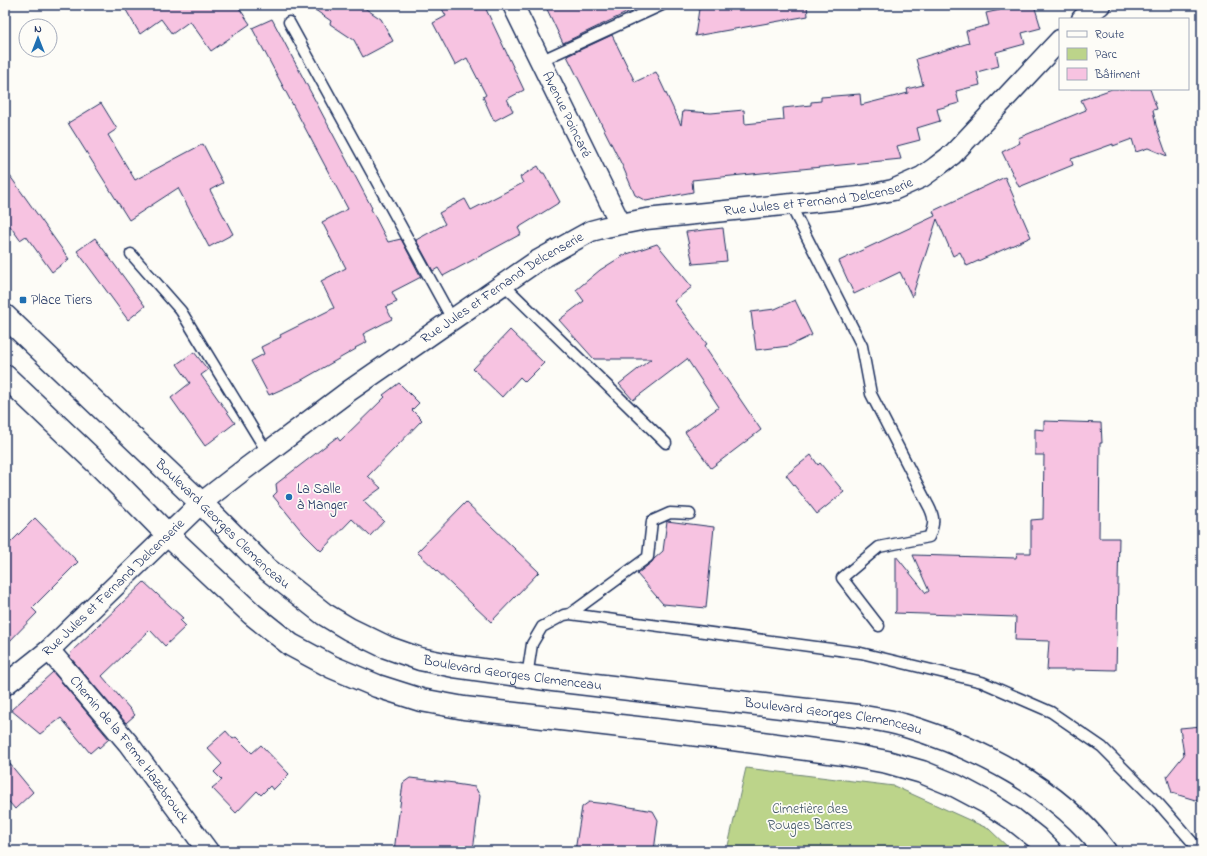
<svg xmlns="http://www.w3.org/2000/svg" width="1207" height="856" viewBox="0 0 1207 856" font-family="'Indie Flower',sans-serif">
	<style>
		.green { fill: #bcd48a; stroke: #6c8274 }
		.building { fill: #f7c3e1; stroke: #1b2f5e }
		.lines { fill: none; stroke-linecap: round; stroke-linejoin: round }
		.service-casing { stroke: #1b2f5e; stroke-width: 13 }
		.minor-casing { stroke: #1b2f5e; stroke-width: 23 }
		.secondary-casing { stroke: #1b2f5e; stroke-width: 25 }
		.service { stroke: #fdfcf7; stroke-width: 10 }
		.minor { stroke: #fdfcf7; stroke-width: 20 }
		.secondary { stroke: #fdfcf7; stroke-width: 22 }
		.poi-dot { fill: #1f6fb2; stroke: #fdfcf7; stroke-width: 1.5 }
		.labels { text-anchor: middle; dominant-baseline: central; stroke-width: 3.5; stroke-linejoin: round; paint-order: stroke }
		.street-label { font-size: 14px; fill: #1b2f5e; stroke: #fdfcf7 }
		.poi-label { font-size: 14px; fill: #1b2f5e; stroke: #fdfcf7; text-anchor: start }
		.park-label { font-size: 14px; fill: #435869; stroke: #fdfcf7 }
	</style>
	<rect width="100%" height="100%" fill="#fdfcf7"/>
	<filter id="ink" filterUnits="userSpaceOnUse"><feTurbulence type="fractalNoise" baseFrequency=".025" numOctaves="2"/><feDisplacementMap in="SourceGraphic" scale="8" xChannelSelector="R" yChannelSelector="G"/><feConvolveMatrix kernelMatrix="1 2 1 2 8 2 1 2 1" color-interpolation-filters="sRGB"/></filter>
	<g filter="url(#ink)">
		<!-- green -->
		<path class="green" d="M 746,768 L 894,786 L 989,829 L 1012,851 L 728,851 L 727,850 Z"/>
		<!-- building -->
		<path class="building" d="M 123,5 L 237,5 L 250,24 L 211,51 L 190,21 L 172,34 L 161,19 L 140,34 Z
			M 308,5 L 360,5 L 381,19 L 393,41 L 363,57 L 354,40 L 330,24 L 331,21 Z
			M 440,5 L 484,5 L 524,90 L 507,99 L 513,111 L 494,121 L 483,97 L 486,95 L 467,58 L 455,65 L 433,23 L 446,16 Z
			M 545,5 L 643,5 L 563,43 Z
			M 724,5 L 807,5 L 808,16 L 695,36 L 699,9 Z
			M 998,5 L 1034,5 L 1041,28 L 1022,33 L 1025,44 L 996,52 L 999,66 L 977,72 L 980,85 L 956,91 L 959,103 L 937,109 L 940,121 L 917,128 L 920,140 L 897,146 L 901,159 L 692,180 L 693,192 L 646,201 L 635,195 L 623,167 L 567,56 L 612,35 L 635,82 L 656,72 L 681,125 L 683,111 L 711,113 L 744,110 L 745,124 L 784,120 L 783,108 L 811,105 L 811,102 L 821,101 L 821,97 L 860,94 L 861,105 L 908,93 L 907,89 L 923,85 L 916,59 L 969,43 L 966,31 L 989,25 L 986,13 L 1000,10 Z
			M 272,19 L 372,208 L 371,209 L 388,242 L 401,239 L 421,277 L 392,292 L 397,302 L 386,307 L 392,319 L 363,334 L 367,342 L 355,348 L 356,349 L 300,381 L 269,395 L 251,361 L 264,354 L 261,347 L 281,337 L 280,335 L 334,308 L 321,281 L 346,268 L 322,222 L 348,209 L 252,28 Z
			M 1112,89 L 1150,89 L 1157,109 L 1153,110 L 1156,125 L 1167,156 L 1148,148 L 1136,152 L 1132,139 L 1113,146 L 1113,144 L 1071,159 L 1073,165 L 1019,187 L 1002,152 L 1020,143 L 1018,138 L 1086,110 L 1081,100 Z
			M 101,103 L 117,129 L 108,135 L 135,180 L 203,144 L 223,183 L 210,190 L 233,234 L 209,247 L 178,188 L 129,220 L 68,123 Z
			M 538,166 L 542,173 L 544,173 L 560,202 L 518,228 L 521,234 L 484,254 L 443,276 L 438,268 L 433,271 L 416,240 L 445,224 L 439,213 L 465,199 L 471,210 L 523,183 L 520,177 Z
			M 5,169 L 69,259 L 52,272 L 26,236 L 20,240 L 5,219 Z
			M 1005,177 L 1031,237 L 967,266 L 960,252 L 953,256 L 937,219 L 912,297 L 900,272 L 854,294 L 839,261 L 935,216 L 933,211 Z
			M 723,228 L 727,261 L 693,264 L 686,232 Z
			M 95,238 L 145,306 L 128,320 L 77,251 Z
			M 657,244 L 692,287 L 674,301 L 707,344 L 704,346 L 761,430 L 711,468 L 685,432 L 719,407 L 687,359 L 633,400 L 619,384 L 651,359 L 594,359 L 559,320 L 584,301 L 576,290 L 600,270 L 624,255 Z
			M 795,300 L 812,335 L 789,346 L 756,350 L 751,312 L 775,309 Z
			M 510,330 L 544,363 L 525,382 L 520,377 L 502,397 L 473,369 Z
			M 194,352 L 208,370 L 201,375 L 235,423 L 205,446 L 171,398 L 190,383 L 177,364 Z
			M 399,383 L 419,403 L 412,410 L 422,420 L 368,476 L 381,488 L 363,501 L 384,521 L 370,536 L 352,519 L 321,551 L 304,534 L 273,496 L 277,492 L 276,484 L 337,437 L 340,441 L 385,397 L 383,395 Z
			M 1044,421 L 1101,423 L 1102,443 L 1100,443 L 1099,538 L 1119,538 L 1116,670 L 1074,669 L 1074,670 L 1047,670 L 1049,641 L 1015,640 L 1016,617 L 894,613 L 896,611 L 896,556 L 926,593 L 929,591 L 913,555 L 1016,558 L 1017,553 L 1031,553 L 1031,520 L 1043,519 L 1044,455 L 1035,455 L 1035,429 L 1044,430 Z
			M 811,455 L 818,465 L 820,463 L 844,492 L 817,514 L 786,475 Z
			M 466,502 L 539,572 L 491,622 L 417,552 Z
			M 35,518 L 78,562 L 32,608 L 37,613 L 5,646 L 5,548 Z
			M 667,521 L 714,527 L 706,608 L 663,604 L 637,574 L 652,562 L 654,559 L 663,551 Z
			M 144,582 L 183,618 L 180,620 L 186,626 L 165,646 L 150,630 L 102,676 L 135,715 L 126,723 L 70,657 L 71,652 Z
			M 53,672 L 109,739 L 99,748 L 98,746 L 90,753 L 61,718 L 40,734 L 11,710 Z
			M 1202,726 L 1202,802 L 1172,793 L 1167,776 L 1184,755 L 1180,728 Z
			M 226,731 L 233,739 L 236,737 L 252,753 L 261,745 L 289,774 L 273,790 L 270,786 L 261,795 L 257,791 L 236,813 L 212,788 L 222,780 L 214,772 L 222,764 L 207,748 Z
			M 5,758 L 33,792 L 15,809 L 5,797 Z
			M 410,778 L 455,783 L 455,784 L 475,787 L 480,796 L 473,851 L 394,851 L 403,783 Z
			M 589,802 L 607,804 L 607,803 L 653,811 L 658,820 L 654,851 L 575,851 L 582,807 Z"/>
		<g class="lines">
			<defs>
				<path id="service" d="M 289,22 L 452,319
					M 540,61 L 662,5
					M 790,204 L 862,346 L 871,394 L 927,503 C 935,517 935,523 929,537 L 879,547 L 842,578 L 879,626
					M 131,254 L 181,311 L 267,452
					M 503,284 L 666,443
					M 570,614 L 648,557 L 652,521 L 670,513 L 690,514
					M 527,677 L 532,644 L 542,627 L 564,615 L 570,614 L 861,653 L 982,682 L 1051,712 L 1102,747 L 1159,804 L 1200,851"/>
				<g id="minor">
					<path id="s1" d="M 513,5 L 620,223"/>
					<path d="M 1082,19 L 1100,5"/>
					<path id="s2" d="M 49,650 L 128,743 L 208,851"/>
					<path id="s3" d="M 5,685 L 49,650 L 201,503 L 241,472 L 349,391 L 537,261 L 591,231 L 606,227 L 646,219 L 832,200 L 859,197 L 893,190 L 922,177 L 936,167 L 953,154 L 1060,40"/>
				</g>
				<g id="secondary">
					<path id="s4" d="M 5,316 L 201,503 L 267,569 L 324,614 L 349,629 L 386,647 L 420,659 L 454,666 L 553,680 L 858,716 C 873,719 888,720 903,725 C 977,747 1058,788 1105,851"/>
					<path d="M 5,376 L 104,470 L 168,535 L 252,614 L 291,645 L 332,667 L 377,686 L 421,700 L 464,708 L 725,738 L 844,754 L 887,762 L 922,772 L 956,786 L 988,803 L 1013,819 L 1037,838 L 1050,851"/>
				</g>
			</defs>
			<!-- service casing -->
			<use href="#service" class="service-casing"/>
			<!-- minor casing -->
			<use href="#minor" class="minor-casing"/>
			<!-- secondary casing -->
			<use href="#secondary" class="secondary-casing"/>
			<!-- service -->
			<use href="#service" class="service"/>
			<!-- minor -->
			<use href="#minor" class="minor"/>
			<!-- secondary -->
			<use href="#secondary" class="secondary"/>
		</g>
	</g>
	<!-- markers -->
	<g class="poi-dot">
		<rect x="19" y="296" width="8" height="8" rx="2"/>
		<circle cx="289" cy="497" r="4"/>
	</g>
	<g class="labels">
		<!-- street labels -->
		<g class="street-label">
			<text stroke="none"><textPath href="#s1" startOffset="122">Avenue Poincaré</textPath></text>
			<text stroke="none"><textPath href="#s3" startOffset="974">Rue Jules et Fernand Delcenserie</textPath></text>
			<text stroke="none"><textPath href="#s3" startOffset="638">Rue Jules et Fernand Delcenserie</textPath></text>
			<text stroke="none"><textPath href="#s4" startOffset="301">Boulevard Georges Clemenceau</textPath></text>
			<text stroke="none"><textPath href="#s3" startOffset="146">Rue Jules et Fernand Delcenserie</textPath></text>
			<text stroke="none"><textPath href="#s4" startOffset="637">Boulevard Georges Clemenceau</textPath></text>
			<text stroke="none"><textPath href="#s4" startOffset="961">Boulevard Georges Clemenceau</textPath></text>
			<text stroke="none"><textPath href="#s2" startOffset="128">Chemin de la Ferme Hazebrouck</textPath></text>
		</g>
		<!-- poi labels -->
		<g class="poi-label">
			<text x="31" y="300">Place Tiers</text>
			<text x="297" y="489">La Salle<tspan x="297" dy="16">à Manger</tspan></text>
		</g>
		<!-- park labels -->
		<g class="park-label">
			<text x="810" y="809">Cimetière des<tspan x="810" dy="16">Rouges Barres</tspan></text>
		</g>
	</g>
	<!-- margin -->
	<rect width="1207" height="856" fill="none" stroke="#fdfcf7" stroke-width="20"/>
	<rect x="10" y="10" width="1187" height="836" fill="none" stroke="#1b2f5e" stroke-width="1.5" filter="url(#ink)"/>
	<!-- legend -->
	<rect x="1059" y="18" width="130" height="72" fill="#fdfcf7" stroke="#a3aaba"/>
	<rect x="1067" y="31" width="20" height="6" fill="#fdfcf7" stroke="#a3aaba"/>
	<text x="1095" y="38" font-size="12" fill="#1b2f5e">Route</text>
	<rect x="1067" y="48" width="20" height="12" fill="#bcd48a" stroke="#a3aaba"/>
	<text x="1095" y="58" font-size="12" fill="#1b2f5e">Parc</text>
	<rect x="1067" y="68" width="20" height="12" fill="#f7c3e1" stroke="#a3aaba"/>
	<text x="1095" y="78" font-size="12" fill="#1b2f5e">Bâtiment</text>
	<!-- north arrow -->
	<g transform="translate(38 38)"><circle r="19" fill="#fdfcf7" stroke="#a3aaba"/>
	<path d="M0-3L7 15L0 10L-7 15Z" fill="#1f6fb2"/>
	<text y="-6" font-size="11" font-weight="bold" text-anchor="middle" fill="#1b2f5e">N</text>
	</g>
</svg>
